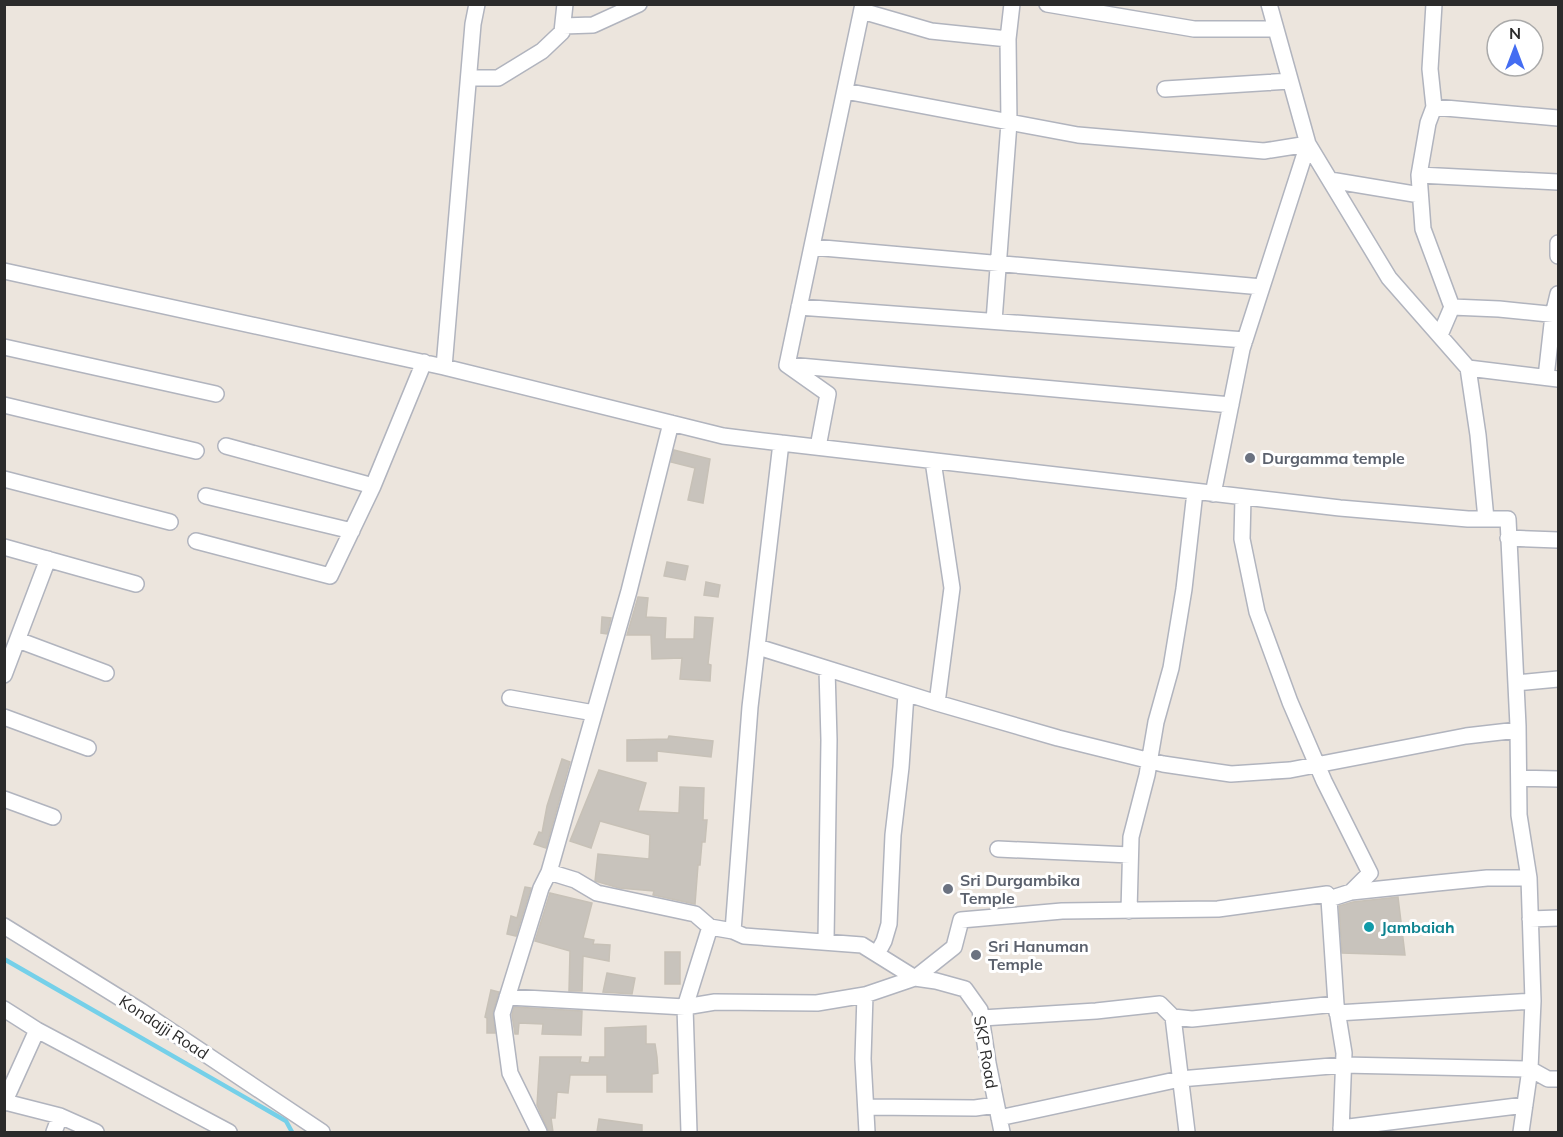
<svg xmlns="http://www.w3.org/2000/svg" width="1563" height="1137" viewBox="0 0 1563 1137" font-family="Mulish,sans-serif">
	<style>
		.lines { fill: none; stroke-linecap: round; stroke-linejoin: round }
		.stream { stroke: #75d0e9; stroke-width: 4.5 }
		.building { fill: #c8c3bc; stroke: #c7c1b7; stroke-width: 1.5 }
		.minor-casing { stroke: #b1b4be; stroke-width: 18 }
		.minor { stroke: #fff; stroke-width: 15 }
		.worship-dot { fill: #6b7280; stroke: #fff; stroke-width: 2 }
		.culture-dot { fill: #0f9aa8; stroke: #fff; stroke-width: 2 }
		.labels { text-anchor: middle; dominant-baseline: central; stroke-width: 6; stroke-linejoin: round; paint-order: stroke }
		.worship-label { font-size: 16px; font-weight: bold; fill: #5b616d; stroke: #fff; text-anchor: start }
		.culture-label { font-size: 16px; font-weight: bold; fill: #0d838f; stroke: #fff; text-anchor: start }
		.street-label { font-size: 16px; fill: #2b2b2b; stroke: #fff }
	</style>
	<rect width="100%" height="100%" fill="#ece5dd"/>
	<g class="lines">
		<!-- stream -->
		<path class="stream" d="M 4,959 L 286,1121 L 292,1132"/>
	</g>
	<!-- building -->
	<path class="building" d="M 674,450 L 710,459 L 703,503 L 688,500 L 695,468 L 671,462 Z
		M 667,562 L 688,566 L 685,580 L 664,576 Z
		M 706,582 L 720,585 L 718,597 L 704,595 Z
		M 638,597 L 648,598 L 646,617 L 666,618 L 665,639 L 694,639 L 695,617 L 713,618 L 708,664 L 711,665 L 710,681 L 680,679 L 682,658 L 652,659 L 651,635 L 627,635 Z
		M 602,617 L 611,618 L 607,634 L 601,633 Z
		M 669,736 L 713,741 L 711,757 L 657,751 L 657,761 L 627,761 L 627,740 L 668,739 Z
		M 562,759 L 570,762 L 546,848 L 534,844 L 539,832 L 542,833 L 547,806 Z
		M 599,770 L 646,783 L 638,811 L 679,813 L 680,787 L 704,788 L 703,820 L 707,820 L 705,842 L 702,842 L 700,865 L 698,865 L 695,904 L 653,895 L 654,891 L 619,888 L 595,881 L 598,854 L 649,859 L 650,835 L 600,821 L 591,848 L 570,841 Z
		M 525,887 L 531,888 L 516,936 L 507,934 L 511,916 L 517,918 Z
		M 550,893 L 592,903 L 583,938 L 594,940 L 593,944 L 610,945 L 609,961 L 583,956 L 582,991 L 569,991 L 570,951 L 535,941 Z
		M 1398,897 L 1405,955 L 1342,953 L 1339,906 L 1353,902 Z
		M 665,952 L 680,952 L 680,984 L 665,984 Z
		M 607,973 L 635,978 L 632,994 L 603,992 Z
		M 491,990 L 499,992 L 493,1012 L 495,1033 L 487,1033 L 487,1018 L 485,1017 Z
		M 514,1007 L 582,1011 L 581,1035 L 542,1034 L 543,1024 L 519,1023 L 518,1034 L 515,1034 L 512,1015 Z
		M 646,1026 L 646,1044 L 655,1044 L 657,1057 L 658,1073 L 652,1074 L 652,1092 L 607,1092 L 607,1075 L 570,1075 L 568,1093 L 557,1092 L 555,1118 L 551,1118 L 553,1132 L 549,1132 L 537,1105 L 540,1057 L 581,1057 L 580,1062 L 589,1063 L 590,1057 L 605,1057 L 605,1028 Z
		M 599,1119 L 642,1125 L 642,1132 L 597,1132 Z"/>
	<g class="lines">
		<defs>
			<path id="minor" d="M 477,4 L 473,24 L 444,367 L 723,436 L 781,443
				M 1047,4 L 1194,29 L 1276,29
				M 1269,4 L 1308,144 L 1389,278 L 1468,368 L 1478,435 L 1486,519
				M 862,11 L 931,31 L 1008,39
				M 563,26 L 593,25 L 639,4
				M 469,78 L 498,78 L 542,51 L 562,32 L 565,4
				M 1165,89 L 1290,81
				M 845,91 L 1078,135 L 1264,151 L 1308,144 L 1242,349 L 1213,494
				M 1434,107 L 1558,118
				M 1419,175 L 1428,123 L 1434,107 L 1430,69 L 1434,4
				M 1330,180 L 1420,195
				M 1558,243 L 1558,256
				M 812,247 L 1262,287
				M 4,271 L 444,367
				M 799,307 L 1245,340
				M 1452,307 L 1423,229 L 1419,175 L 1558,182
				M 994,321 L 1009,123 L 1008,39 L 1012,4
				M 1440,335 L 1452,307 L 1499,309 L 1558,315
				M 4,347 L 216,394
				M 788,365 L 1231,405
				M 1468,368 L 1558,379
				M 1546,377 L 1553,315 L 1558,294
				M 4,405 L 196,451
				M 226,446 L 373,486
				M 818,447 L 828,394 L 787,365 L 863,4
				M 933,461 L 952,588 L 937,703
				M 4,479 L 170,522
				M 206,496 L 352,531
				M 1243,497 L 1242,539 L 1257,612 L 1290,702 L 1324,781 L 1370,873 L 1351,892
				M 1508,538 L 1558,540
				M 196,541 L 330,576 L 373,486 L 424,362
				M 4,547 L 136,584
				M 18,640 L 106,673
				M 758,647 L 937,703 L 1058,738 L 1163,764 L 1231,774 L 1290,770 L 1466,736 L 1518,730
				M 4,675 L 48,559
				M 1516,683 L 1558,679
				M 510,698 L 594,713
				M 4,717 L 88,748
				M 1519,778 L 1558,779
				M 4,799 L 53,817
				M 998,849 L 1130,855
				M 549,872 L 575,880 L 597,893 L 695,914 L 710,927
				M 1329,899 L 1336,1004 L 1344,1053 L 1341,1132
				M 1129,911 L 1131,837 L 1147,775 L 1156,722 L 1171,668 L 1184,589 L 1195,492
				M 1530,919 L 1558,918
				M 4,926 L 141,1011 L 322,1132
				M 733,931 L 750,707 L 781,443 L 1340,508 L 1468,519 L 1508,519 L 1518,726 L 1519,815 L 1529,878 L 1533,1001 L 1530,1069 L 1521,1132
				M 826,941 L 829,740 L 827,669
				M 877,954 L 884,941 L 889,924 L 893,835 L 901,767 L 906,694
				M 915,978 L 954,947 L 961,920 L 1062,911 L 1218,909 L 1327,894 L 1329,899 L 1351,892 L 1437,883 L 1487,878 L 1529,878
				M 915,978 L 936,981 L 965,989 L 980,1010 L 988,1063 L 1002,1132
				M 865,995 L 863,1059 L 867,1132
				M 507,997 L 685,1007 L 715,1002 L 817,1003 L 865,995 L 915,978 L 862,945 L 744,936 L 733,931 L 710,927 L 685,1007 L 689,1132
				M 4,1009 L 37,1030 L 229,1132
				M 1337,1013 L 1533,1001
				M 1173,1017 L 1187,1132
				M 982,1018 L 1096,1011 L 1160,1004 L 1173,1017 L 1192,1019 L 1336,1004
				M 5,1102 L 60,1116
				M 4,1103 L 37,1030
				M 866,1107 L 975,1108 L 996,1105
				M 999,1118 L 1180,1079 L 1343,1065 L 1530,1069 L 1548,1079 L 1558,1079
				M 1341,1128 L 1525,1105
				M 54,1132 L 60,1116 L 96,1132
				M 539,1132 L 510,1073 L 502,1014 L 541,888 L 549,872 L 629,591 L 671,423"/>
		</defs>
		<!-- minor casing -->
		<use href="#minor" class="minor-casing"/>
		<!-- minor -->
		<use href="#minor" class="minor"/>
	</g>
	<!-- markers -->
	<g class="worship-dot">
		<circle cx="1250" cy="458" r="6"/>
		<circle cx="948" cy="889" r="6"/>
		<circle cx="976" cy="955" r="6"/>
	</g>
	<circle class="culture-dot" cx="1369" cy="927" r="6"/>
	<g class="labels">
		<!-- worship labels -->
		<g class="worship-label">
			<text x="1262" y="458">Durgamma temple</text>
			<text x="960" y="880">Sri Durgambika<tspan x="960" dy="18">Temple</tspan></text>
			<text x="988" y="946">Sri Hanuman<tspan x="988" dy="18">Temple</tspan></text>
		</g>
		<!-- culture labels -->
		<g class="culture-label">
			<text x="1381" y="927">Jambaiah</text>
		</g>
		<!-- street labels -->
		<g class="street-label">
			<text transform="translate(164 1027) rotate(33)">Kondajji Road</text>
			<text transform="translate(986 1052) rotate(80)">SKP Road</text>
		</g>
	</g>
	<!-- border -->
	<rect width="1563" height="1137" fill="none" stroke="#2b2b2b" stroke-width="12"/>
	<!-- north arrow -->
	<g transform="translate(1515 48)"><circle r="28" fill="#ffffff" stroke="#aaaaaa" stroke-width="1.5"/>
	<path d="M0-4.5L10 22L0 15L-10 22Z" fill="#446df2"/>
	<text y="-9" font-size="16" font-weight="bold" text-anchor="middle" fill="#2b2b2b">N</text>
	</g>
</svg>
